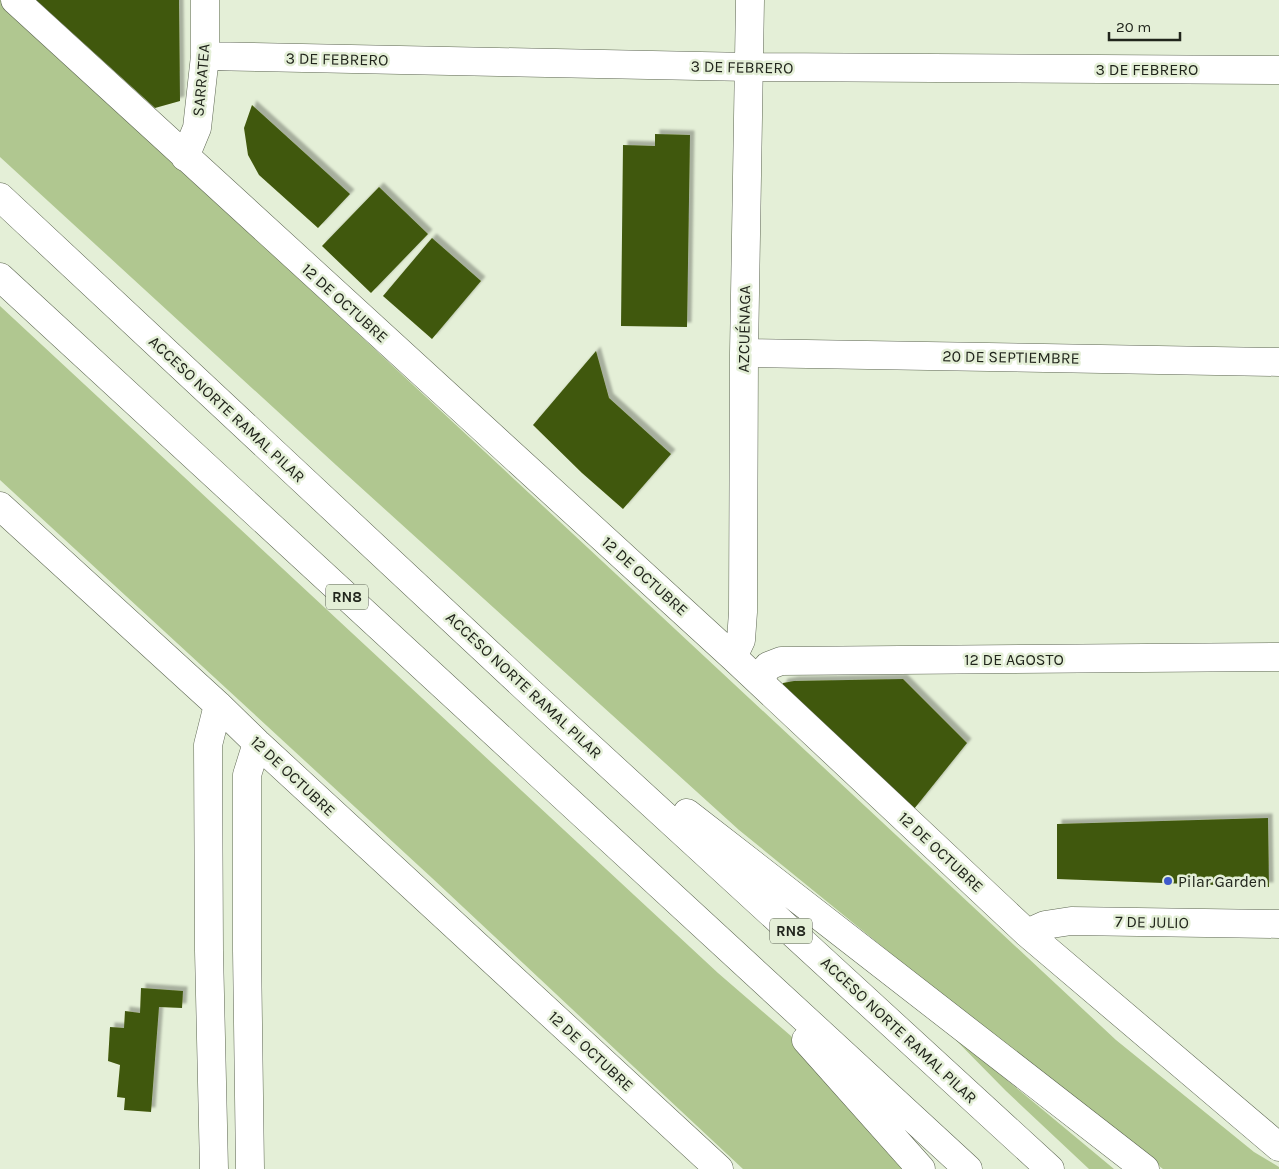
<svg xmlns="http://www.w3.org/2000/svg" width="1279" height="1169" viewBox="0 0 1279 1169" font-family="Karla,sans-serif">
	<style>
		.green { fill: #b0c790 }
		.building { fill: #40580a; filter: url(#shadow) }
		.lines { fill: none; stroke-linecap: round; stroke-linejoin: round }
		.minor-casing { stroke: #5d6652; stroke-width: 29 }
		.highway-casing { stroke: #5d6652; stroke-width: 29 }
		.minor { stroke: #fff; stroke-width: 28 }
		.highway { stroke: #fff; stroke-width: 28 }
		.poi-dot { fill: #3f5acc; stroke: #e4efd7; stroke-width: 2 }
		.labels { text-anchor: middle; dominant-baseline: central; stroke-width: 5; stroke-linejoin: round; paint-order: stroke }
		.shield { fill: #e4efd7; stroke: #5c6254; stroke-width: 1 }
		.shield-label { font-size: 15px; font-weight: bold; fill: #21251c }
		.street-label { font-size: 16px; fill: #21251c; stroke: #e4efd7 }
		.poi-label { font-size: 16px; fill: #21251c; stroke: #e4efd7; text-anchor: start }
	</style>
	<defs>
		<filter id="shadow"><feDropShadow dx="4.5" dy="-4.5" stdDeviation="1" flood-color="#0004"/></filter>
	</defs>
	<rect width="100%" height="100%" fill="#e4efd7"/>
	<!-- green -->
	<path class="green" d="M 0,0 L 1116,1040 L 1254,1152 L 1279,1167 L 1279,1169 L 1163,1169 L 1018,1057 L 739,830 L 336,465 L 0,157 Z
		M 0,306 L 718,973 L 791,1036 L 911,1169 L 743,1169 L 432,878 L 0,480 Z
		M 943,1027 L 1114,1169 L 1089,1169 L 1006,1091 Z"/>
	<!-- building -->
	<path class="building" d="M 36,0 L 179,0 L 180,101 L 155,108 Z
		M 252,105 L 350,194 L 318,228 L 259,175 L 248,155 L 244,128 Z
		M 655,134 L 690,135 L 687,327 L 621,326 L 623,145 L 655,146 Z
		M 379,187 L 428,234 L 371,293 L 322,246 Z
		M 432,238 L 481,281 L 432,339 L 383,296 Z
		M 596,351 L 609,398 L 671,454 L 623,509 L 582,473 L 533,425 Z
		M 903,679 L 967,743 L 914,809 L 781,689 L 783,683 L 794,681 Z
		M 1268,818 L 1269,887 L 1057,879 L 1057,824 Z
		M 141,988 L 183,991 L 182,1008 L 159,1007 L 151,1112 L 124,1110 L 125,1098 L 117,1097 L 120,1065 L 108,1061 L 110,1027 L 124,1028 L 125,1011 L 140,1013 Z"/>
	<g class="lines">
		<defs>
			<path id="minor" d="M 15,0 L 733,657 L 1027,933 L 1279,1147
				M 205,56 L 749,67 L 1279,70
				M 185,157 L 197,128 L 205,56 L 205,0
				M 744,353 L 1279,362
				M 0,506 L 218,705 L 257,743 L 719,1169
				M 733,657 L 741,640 L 743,612 L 744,353 L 750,0
				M 759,681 L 768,666 L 781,661 L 1279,657
				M 1027,933 L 1045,925 L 1071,921 L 1279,924
				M 214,1169 L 209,951 L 208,745 L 218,705
				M 250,1169 L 247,950 L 247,775 L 257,743"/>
			<path id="highway" d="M 0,197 L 531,693 L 1050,1169
				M 0,277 L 968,1169
				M 687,813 L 1145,1169
				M 806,1040 L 921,1169"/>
		</defs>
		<!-- minor casing -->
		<use href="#minor" class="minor-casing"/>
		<!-- highway casing -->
		<use href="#highway" class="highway-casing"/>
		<!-- minor -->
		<use href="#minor" class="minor"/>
		<!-- highway -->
		<use href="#highway" class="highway"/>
	</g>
	<!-- markers -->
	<circle class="poi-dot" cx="1168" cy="881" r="5"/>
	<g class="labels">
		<!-- shield labels -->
		<g class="shield">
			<rect x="326" y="584.5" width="42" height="25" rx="4"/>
			<rect x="770" y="918.5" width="42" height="25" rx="4"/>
		</g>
		<g class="shield-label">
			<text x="347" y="597">RN8</text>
			<text x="791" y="931">RN8</text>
		</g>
		<!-- street labels -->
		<g class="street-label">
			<text transform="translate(337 59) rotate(1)">3 DE FEBRERO</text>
			<text transform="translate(742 67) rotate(1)">3 DE FEBRERO</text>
			<text x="1147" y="69">3 DE FEBRERO</text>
			<text transform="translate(201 80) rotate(-85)">SARRATEA</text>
			<text transform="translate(345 303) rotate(42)">12 DE OCTUBRE</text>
			<text transform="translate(744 329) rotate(-89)">AZCUÉNAGA</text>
			<text transform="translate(1011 357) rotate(1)">20 DE SEPTIEMBRE</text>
			<text transform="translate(227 409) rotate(43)">ACCESO NORTE RAMAL PILAR</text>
			<text transform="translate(645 576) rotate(42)">12 DE OCTUBRE</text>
			<text x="1014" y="659">12 DE AGOSTO</text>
			<text transform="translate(524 685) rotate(43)">ACCESO NORTE RAMAL PILAR</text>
			<text transform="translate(293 776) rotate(43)">12 DE OCTUBRE</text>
			<text transform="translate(941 852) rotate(43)">12 DE OCTUBRE</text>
			<text transform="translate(1152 922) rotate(1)">7 DE JULIO</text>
			<text transform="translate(899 1030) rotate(43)">ACCESO NORTE RAMAL PILAR</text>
			<text transform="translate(591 1051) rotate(43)">12 DE OCTUBRE</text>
		</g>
		<!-- poi labels -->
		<g class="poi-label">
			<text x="1178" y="881">Pilar Garden</text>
		</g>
	</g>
	<!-- scale -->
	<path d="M1109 32v8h71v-8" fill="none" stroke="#21251c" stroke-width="2.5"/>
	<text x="1116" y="32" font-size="15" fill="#21251c" stroke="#e4efd7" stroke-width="4" paint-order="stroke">20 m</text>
</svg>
